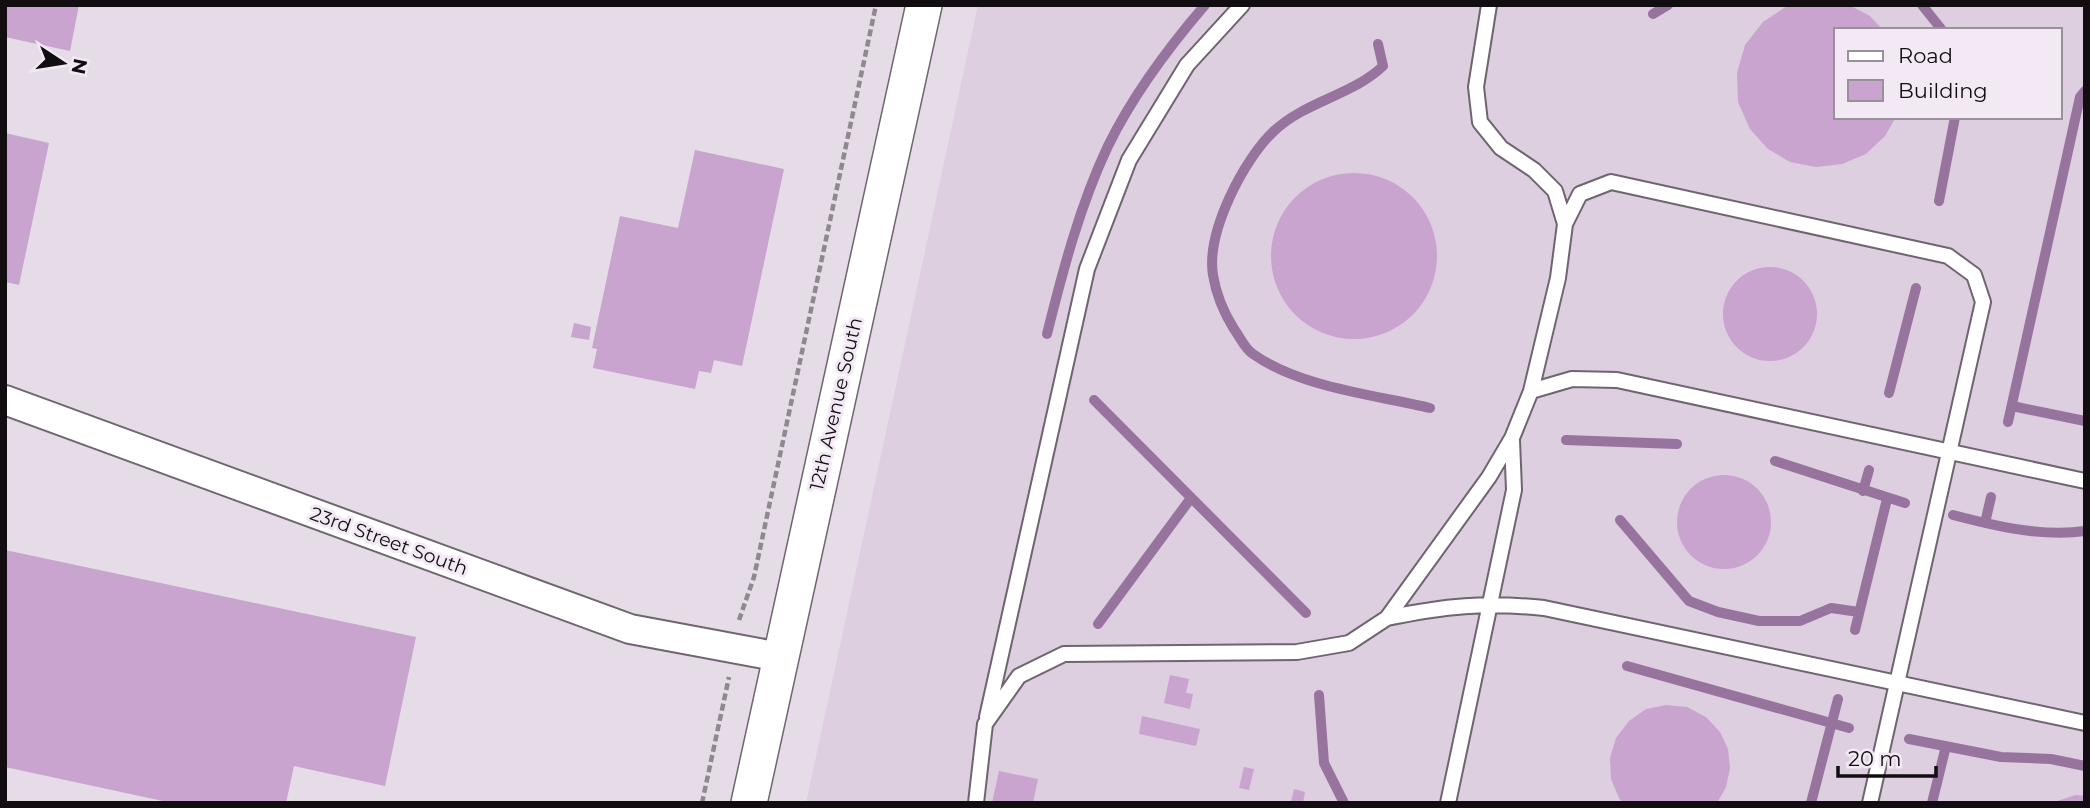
<svg xmlns="http://www.w3.org/2000/svg" width="2090" height="808" viewBox="0 0 2090 808" font-family="Montserrat,sans-serif">
	<style>
		.built { fill: #ddcee0; fill-rule: evenodd }
		.lines { fill: none; stroke-linecap: round; stroke-linejoin: round }
		.stream { stroke: #97749d; stroke-width: 10 }
		.building { fill: #c8a4cf }
		.service-casing { stroke: #6e656f; stroke-width: 18 }
		.minor-casing { stroke: #6e656f; stroke-width: 32 }
		.tertiary-casing { stroke: #6e656f; stroke-width: 38 }
		.path { stroke: #908891; stroke-width: 4.5; stroke-dasharray: 7 3.5; stroke-linecap: butt }
		.service { stroke: #fff; stroke-width: 14 }
		.minor { stroke: #fff; stroke-width: 28 }
		.tertiary { stroke: #fff; stroke-width: 35 }
		.labels { text-anchor: middle; dominant-baseline: central; stroke-width: 6; stroke-linejoin: round; paint-order: stroke }
		.street-label { font-size: 19px; fill: #110d11; stroke: #f3e9f5 }
	</style>
	<rect width="100%" height="100%" fill="#e6dce8"/>
	<!-- built -->
	<path class="built" d="M 978,5 L 2085,5 L 2085,803 L 806,803 ZM 1836,30 L 2060,30 L 2060,117 L 1836,117 Z"/>
	<g class="lines">
		<!-- stream -->
		<path class="stream" d="M 1922,5 L 1942,30
			M 1653,14 L 1668,5
			M 1378,44 L 1383,66 C 1353,95 1306,101 1274,131 C 1244,159 1206,232 1213,275 C 1216,294 1224,313 1234,329 C 1240,337 1245,349 1253,354 C 1299,387 1375,395 1430,408
			M 1939,201 L 1955,117
			M 1047,334 C 1063,270 1080,205 1108,146 C 1133,95 1168,48 1205,5
			M 1889,393 L 1916,288
			M 1094,400 L 1306,613
			M 2012,406 L 2085,421
			M 2008,422 L 2080,97 L 2085,91
			M 1566,440 L 1677,444
			M 1775,461 L 1905,503
			M 1863,491 L 1869,470
			M 1953,515 C 1995,526 2041,537 2085,531
			M 1620,520 L 1689,601 L 1718,612 L 1759,621 L 1800,621 L 1831,608 L 1859,612
			M 1985,523 L 1991,497
			M 1098,624 L 1191,498
			M 1855,630 L 1887,499
			M 1627,666 L 1849,728
			M 1319,695 L 1324,763 L 1344,803
			M 1909,739 L 2001,757 L 2051,759 L 2085,766
			M 1811,803 L 1838,699
			M 1932,803 L 1946,746"/>
	</g>
	<!-- building -->
	<path class="building" d="M 5,5 L 79,5 L 70,51 L 5,37 Z
		M 1849,5 L 1870,16 L 1883,30 L 1836,30 L 1836,117 L 1896,117 L 1885,136 L 1866,154 L 1842,164 L 1816,167 L 1790,162 L 1768,149 L 1750,129 L 1738,102 L 1737,73 L 1745,45 L 1763,22 L 1787,6 Z
		M 5,133 L 49,143 L 19,285 L 5,282 Z
		M 695,150 L 784,169 L 742,366 L 714,360 L 711,373 L 699,371 L 695,389 L 593,368 L 597,349 L 592,348 L 620,216 L 678,228 Z
		M1271 256a83 83 0 1 1 166 0a83 83 0 1 1-166 0Z
		M1723 314a47 47 0 1 1 94 0a47 47 0 1 1-94 0Z
		M 574,323 L 591,327 L 589,340 L 571,337 Z
		M1677 522a47 47 0 1 1 94 0a47 47 0 1 1-94 0Z
		M 5,550 L 416,637 L 385,786 L 294,766 L 286,803 L 172,803 L 5,767 Z
		M 1170,675 L 1189,679 L 1186,693 L 1193,694 L 1190,709 L 1164,703 Z
		M 1666,705 L 1687,707 L 1706,717 L 1720,732 L 1728,749 L 1730,768 L 1726,787 L 1717,803 L 1623,803 L 1619,798 L 1611,779 L 1610,758 L 1616,738 L 1629,721 L 1646,709 Z
		M 1142,716 L 1200,729 L 1196,746 L 1139,734 Z
		M 1244,767 L 1254,769 L 1249,790 L 1239,788 Z
		M 999,771 L 1038,779 L 1033,803 L 992,803 Z
		M 1294,789 L 1305,792 L 1303,803 L 1291,802 Z
		M 2076,795 L 2085,796 L 2085,803 L 2051,803 Z"/>
	<g class="lines">
		<defs>
			<path id="service" d="M 1565,224 L 1580,194 L 1611,182 L 1948,256 L 1974,275 L 1983,302 L 1870,803
				M 1531,391 L 1572,379 L 1617,380 L 2085,481
				M 1387,618 C 1445,606 1484,602 1544,608 L 2085,723
				M 987,717 L 1087,269 L 1129,160 L 1187,65 L 1242,5
				M 976,803 L 985,724 L 1019,676 L 1064,654 L 1297,652 L 1349,643 L 1387,618 L 1489,477 L 1512,438 L 1531,391 L 1558,278 L 1565,224 L 1555,191 L 1534,170 L 1501,148 L 1480,122 L 1476,87 L 1489,5
				M 1448,803 L 1514,490 L 1512,440"/>
			<path id="minor" d="M 5,400 L 630,629 L 780,657"/>
			<path id="tertiary" d="M 749,803 L 924,5"/>
		</defs>
		<!-- service casing -->
		<use href="#service" class="service-casing"/>
		<!-- minor casing -->
		<use href="#minor" class="minor-casing"/>
		<!-- tertiary casing -->
		<use href="#tertiary" class="tertiary-casing"/>
		<!-- path -->
		<path class="path" d="M 739,620 L 754,577 L 876,5
			M 702,803 L 729,677"/>
		<!-- service -->
		<use href="#service" class="service"/>
		<!-- minor -->
		<use href="#minor" class="minor"/>
		<!-- tertiary -->
		<use href="#tertiary" class="tertiary"/>
	</g>
	<g class="labels">
		<!-- street labels -->
		<g class="street-label">
			<text transform="translate(836 404) rotate(-77)">12th Avenue South</text>
			<text transform="translate(389 541) rotate(20)">23rd Street South</text>
		</g>
	</g>
	<!-- border -->
	<rect width="2090" height="808" fill="none" stroke="#110d11" stroke-width="14"/>
	<!-- legend -->
	<rect x="1834" y="28" width="228" height="91" fill="#f3e9f5" stroke="#99919a" stroke-width="2"/>
	<rect x="1848" y="51" width="35" height="10" fill="#ffffff" stroke="#99919a" stroke-width="2"/>
	<text x="1898" y="63" font-size="21" fill="#110d11">Road</text>
	<rect x="1848" y="80" width="35" height="21" fill="#c8a4cf" stroke="#99919a" stroke-width="2"/>
	<text x="1898" y="98" font-size="21" fill="#110d11">Building</text>
	<!-- north arrow -->
	<g transform="translate(63 63) rotate(102)" stroke="#f3e9f5" stroke-width="5" paint-order="stroke">
	<path d="M0-5L12 26L0 18L-12 26Z" fill="#110d11"/>
	<text y="-10" font-size="19" font-weight="bold" text-anchor="middle" fill="#110d11">N</text>
	</g>
	<!-- scale -->
	<path d="M1838 766v10h98v-10" fill="none" stroke="#110d11" stroke-width="3.5"/>
	<text x="1848" y="766" font-size="21" fill="#110d11" stroke="#f3e9f5" stroke-width="5" paint-order="stroke">20 m</text>
</svg>
